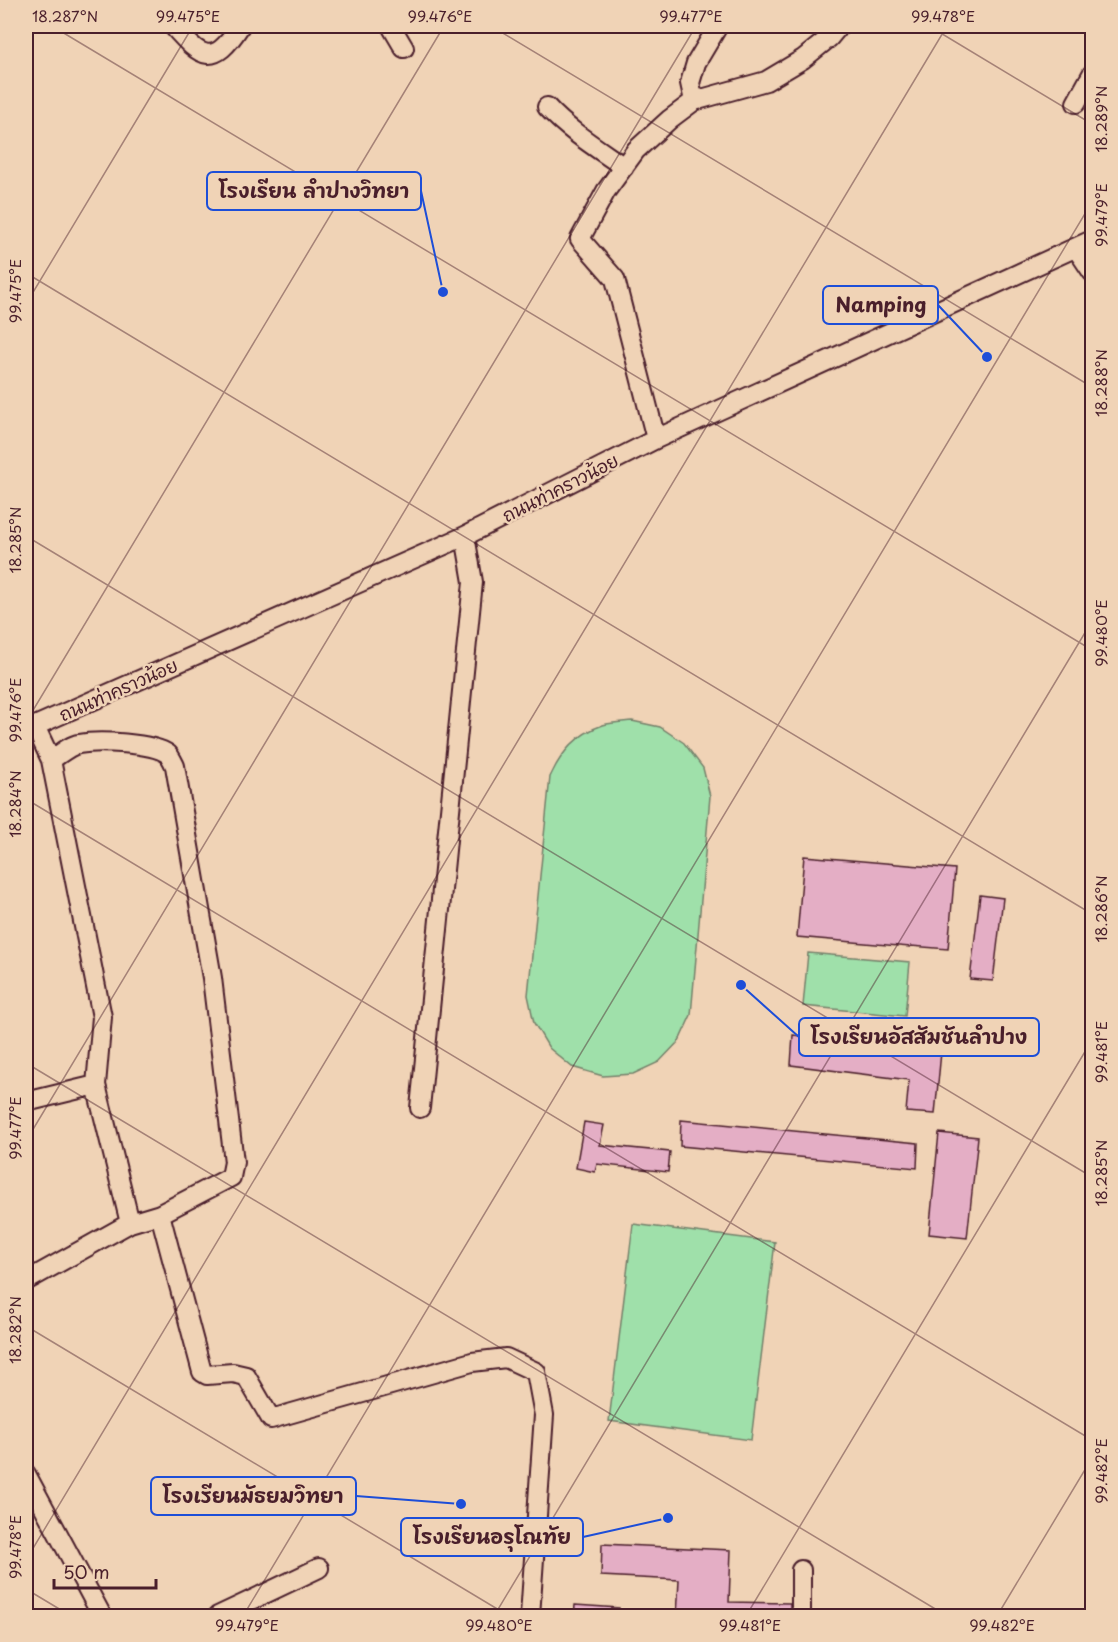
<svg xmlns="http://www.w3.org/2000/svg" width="1118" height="1642" viewBox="0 0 1118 1642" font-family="'Playpen Sans','Playpen Sans Thai',sans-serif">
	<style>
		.green { fill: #9fe0aa; stroke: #74806a; stroke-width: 1.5 }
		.building { fill: #e4aec5; stroke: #4a1f2b; stroke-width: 1.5 }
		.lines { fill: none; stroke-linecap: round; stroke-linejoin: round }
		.minor-casing { stroke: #4a1f2b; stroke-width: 22 }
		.minor { stroke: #f0d3b6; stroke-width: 18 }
		.ticks { fill: none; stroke: #4a1f2b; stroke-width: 1.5; stroke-opacity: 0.45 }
		.labels { text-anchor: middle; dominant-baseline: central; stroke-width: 5; stroke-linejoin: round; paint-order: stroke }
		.street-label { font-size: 18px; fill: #4a1f2b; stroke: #f0d3b6 }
		.leader { fill: none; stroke: #1d4ed8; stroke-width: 2 }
		.callout-dot { fill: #1d4ed8; stroke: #f0d3b6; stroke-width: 2 }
		.callout { fill: #f0d3b6; stroke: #1d4ed8; stroke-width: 2 }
		.callout-label { font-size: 20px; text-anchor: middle; font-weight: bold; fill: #4a1f2b }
		.neatline { fill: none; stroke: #4a1f2b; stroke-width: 2 }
		.ticks-label { font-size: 15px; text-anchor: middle; fill: #4a1f2b }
	</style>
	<rect width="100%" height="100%" fill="#f0d3b6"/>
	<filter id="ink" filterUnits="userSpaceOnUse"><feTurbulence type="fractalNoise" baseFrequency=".0167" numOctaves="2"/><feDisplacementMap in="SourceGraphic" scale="12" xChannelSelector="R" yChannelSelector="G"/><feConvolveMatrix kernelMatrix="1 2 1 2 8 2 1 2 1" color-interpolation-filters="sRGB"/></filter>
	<g filter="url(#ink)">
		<!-- green -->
		<path class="green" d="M 632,721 L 660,727 L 684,743 L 703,768 L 710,796 L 691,1015 L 679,1041 L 659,1062 L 633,1074 L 603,1076 L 572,1067 L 549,1048 L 534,1023 L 528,995 L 550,777 C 561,753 576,734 603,725 C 612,722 623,722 632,721 Z
			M 808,953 L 910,962 L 905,1016 L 803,1006 Z
			M 633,1224 L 775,1242 L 751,1440 L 609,1421 Z"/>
		<!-- building -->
		<path class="building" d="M 804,856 L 955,869 L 948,949 L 911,946 L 910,947 L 797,937 Z
			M 980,895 L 1003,898 L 993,981 L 970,979 Z
			M 793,1035 L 941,1052 L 935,1114 L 906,1112 L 909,1080 L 791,1065 Z
			M 681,1120 L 918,1143 L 917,1168 L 680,1146 Z
			M 584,1122 L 604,1125 L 600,1145 L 670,1152 L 668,1172 L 597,1164 L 595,1172 L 576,1168 Z
			M 939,1133 L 978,1137 L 967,1238 L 929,1234 Z
			M 602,1544 L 731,1550 L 729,1602 L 790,1603 L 790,1617 L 677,1617 L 679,1580 L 601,1576 Z
			M 575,1605 L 619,1608 L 619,1617 L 574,1617 Z"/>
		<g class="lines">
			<defs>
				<path id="minor" d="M 173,26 C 201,58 213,68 240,26
					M 391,26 L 404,48
					M 694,101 L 690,83 L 696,63 L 718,26
					M 1076,103 L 1092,74
					M 547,107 C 569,131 597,148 624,167
					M 1076,248 L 1092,272
					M 656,439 L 615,279 L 580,239 L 606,191 L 636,150 L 670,119 L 694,101 L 766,81 L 803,59 L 829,38 L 839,26
					M 26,730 L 465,536 L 656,439 L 1092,240
					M 51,760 L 102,1017 L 96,1085 L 130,1223
					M 26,1102 L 96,1085
					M 420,1108 L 473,582 L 465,536
					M 160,1214 L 202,1372 L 207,1375 L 233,1373 L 246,1376 L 271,1419 L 472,1362 L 506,1358 L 536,1372 L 544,1415 L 530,1616
					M 26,1281 L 130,1223 L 160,1214 L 231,1177 L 234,1162 L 212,978 L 175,766 C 173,762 171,757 168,754 C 153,743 98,740 79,744 C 70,745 59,755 51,760 L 35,726
					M 26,1474 L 102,1616
					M 218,1616 L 319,1568
					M 801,1616 L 801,1570"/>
			</defs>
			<!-- minor casing -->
			<use href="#minor" class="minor-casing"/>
			<!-- minor -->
			<use href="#minor" class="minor"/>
		</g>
	</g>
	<!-- ticks -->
	<path class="ticks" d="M 52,26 L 1092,650M 491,26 L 1092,387M 929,26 L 1092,124M 26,273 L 1092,914M 26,304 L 193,26M 26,536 L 1092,1177M 26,722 L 444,26M 26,799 L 1092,1440M 26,1063 L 947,1616M 26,1141 L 696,26M 26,1326 L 509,1616M 26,1560 L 947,26M 26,1589 L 71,1616M 243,1616 L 1092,202M 494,1616 L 1092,621M 746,1616 L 1092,1040M 997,1616 L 1092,1458"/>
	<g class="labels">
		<!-- street labels -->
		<g class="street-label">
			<text transform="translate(560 487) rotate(-27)">ถนนท่าคราวน้อย</text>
			<text transform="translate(118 689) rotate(-24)">ถนนท่าคราวน้อย</text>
		</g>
	</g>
	<!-- callouts -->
	<path class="leader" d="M443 292L421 191M987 357L938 305M741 985L799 1037M461 1504L356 1496M668 1518L583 1537"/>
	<g class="callout-dot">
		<circle cx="443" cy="292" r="6"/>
		<circle cx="987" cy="357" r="6"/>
		<circle cx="741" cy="985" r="6"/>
		<circle cx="461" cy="1504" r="6"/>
		<circle cx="668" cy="1518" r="6"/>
	</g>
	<g class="callout">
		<rect x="207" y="172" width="214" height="38" rx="6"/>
		<rect x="823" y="286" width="115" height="38" rx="6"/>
		<rect x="799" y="1018" width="240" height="38" rx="6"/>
		<rect x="151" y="1477" width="205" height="38" rx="6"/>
		<rect x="401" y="1518" width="182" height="38" rx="6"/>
	</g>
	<g class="callout-label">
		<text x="314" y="198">โรงเรียน ลำปางวิทยา</text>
		<text x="881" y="312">Namping</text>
		<text x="919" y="1044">โรงเรียนอัสสัมชันลำปาง</text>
		<text x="253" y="1503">โรงเรียนมัธยมวิทยา</text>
		<text x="492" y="1544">โรงเรียนอรุโณทัย</text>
	</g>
	<!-- margin -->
	<rect width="1118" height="1642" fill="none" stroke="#f0d3b6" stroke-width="66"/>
	<!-- scale -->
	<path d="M54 1579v9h102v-9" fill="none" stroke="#4a1f2b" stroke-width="3"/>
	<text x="63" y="1579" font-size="18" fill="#4a1f2b" stroke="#f0d3b6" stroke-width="4.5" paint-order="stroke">50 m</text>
	<rect x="33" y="33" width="1052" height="1576" class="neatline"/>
	<g class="ticks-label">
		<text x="65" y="22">18.287°N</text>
		<text x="188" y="22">99.475°E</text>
		<text x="440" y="22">99.476°E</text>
		<text x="691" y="22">99.477°E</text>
		<text x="943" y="22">99.478°E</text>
		<text transform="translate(1102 119) rotate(-90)" y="5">18.289°N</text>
		<text transform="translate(1102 215) rotate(-90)" y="5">99.479°E</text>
		<text transform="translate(16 291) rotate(-90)" y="5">99.475°E</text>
		<text transform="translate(1102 383) rotate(-90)" y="5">18.288°N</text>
		<text transform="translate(16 540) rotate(-90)" y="5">18.285°N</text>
		<text transform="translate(1102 633) rotate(-90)" y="5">99.480°E</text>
		<text transform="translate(16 710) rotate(-90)" y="5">99.476°E</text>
		<text transform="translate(16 804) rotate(-90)" y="5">18.284°N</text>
		<text transform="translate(1102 909) rotate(-90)" y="5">18.286°N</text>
		<text transform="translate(1102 1052) rotate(-90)" y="5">99.481°E</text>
		<text transform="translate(16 1128) rotate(-90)" y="5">99.477°E</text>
		<text transform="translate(1102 1173) rotate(-90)" y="5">18.285°N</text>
		<text transform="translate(16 1330) rotate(-90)" y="5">18.282°N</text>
		<text transform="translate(1102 1471) rotate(-90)" y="5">99.482°E</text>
		<text transform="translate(16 1547) rotate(-90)" y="5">99.478°E</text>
		<text x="247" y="1631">99.479°E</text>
		<text x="499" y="1631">99.480°E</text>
		<text x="750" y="1631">99.481°E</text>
		<text x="1002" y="1631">99.482°E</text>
	</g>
</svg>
